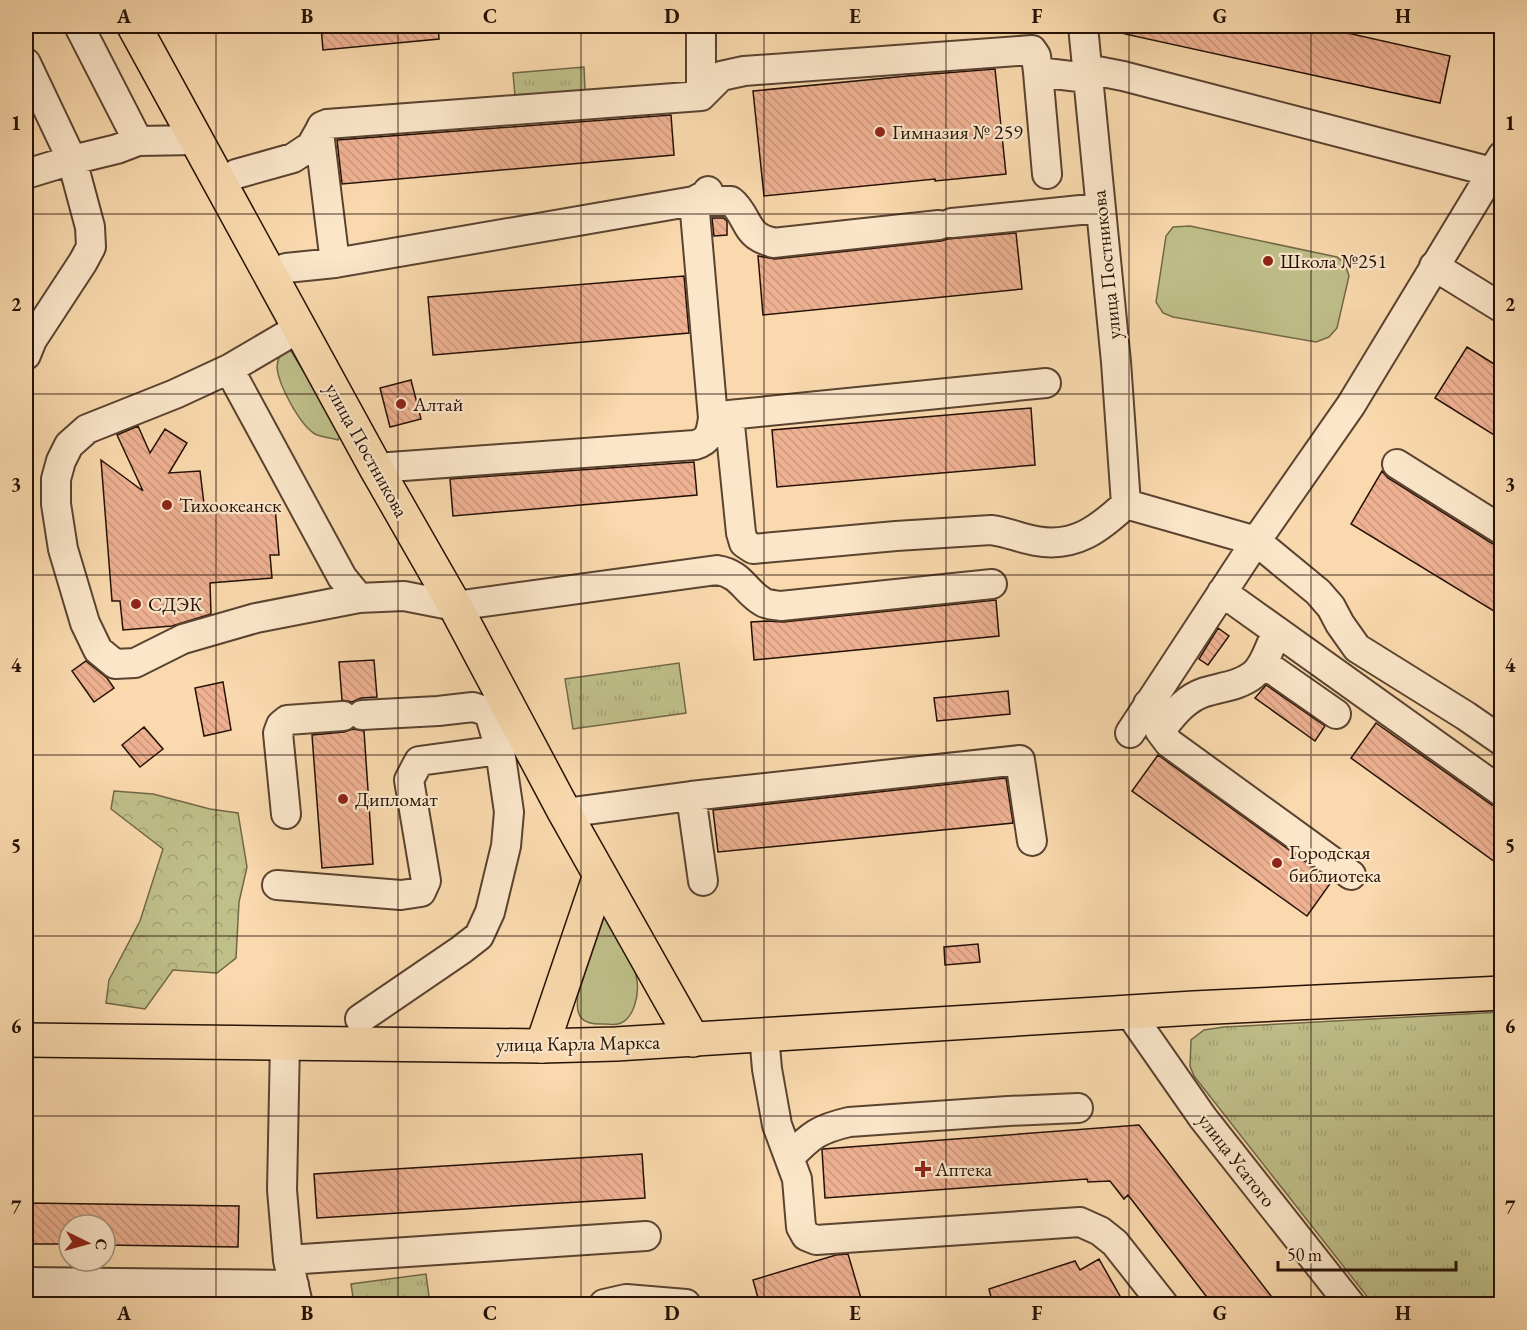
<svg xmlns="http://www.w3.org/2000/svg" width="1527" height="1330" viewBox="0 0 1527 1330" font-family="'EB Garamond',serif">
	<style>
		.grass { fill: #bfbf89; stroke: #726848; stroke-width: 1.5 }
		.forest { fill: url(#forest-crowns); stroke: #726848; stroke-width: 1.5 }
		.park { fill: url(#park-tufts); stroke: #726848; stroke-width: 1.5 }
		.building { fill: url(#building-back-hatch); stroke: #251106; stroke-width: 1.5 }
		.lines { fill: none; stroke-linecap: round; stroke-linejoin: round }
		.minor-casing { stroke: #5a4330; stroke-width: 32 }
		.major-casing { stroke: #251106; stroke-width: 36 }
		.highway-casing { stroke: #251106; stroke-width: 36 }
		.minor { stroke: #fbe6ca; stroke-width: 28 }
		.major { stroke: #f9d9ad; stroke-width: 33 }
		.highway { stroke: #f9d9ad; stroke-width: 33 }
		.grid { fill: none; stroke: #251106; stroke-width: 1.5; stroke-opacity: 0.55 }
		.poi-dot { fill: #8f2418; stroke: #fbe6ca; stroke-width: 2 }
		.labels { text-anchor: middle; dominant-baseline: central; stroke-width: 4.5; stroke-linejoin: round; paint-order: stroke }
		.poi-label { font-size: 20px; fill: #251106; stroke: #fbe6ca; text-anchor: start }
		.street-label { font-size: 20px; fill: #251106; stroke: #fbe6ca }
		.neatline { fill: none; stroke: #251106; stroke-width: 2 }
		.grid-label { font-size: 20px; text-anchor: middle; font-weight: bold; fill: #251106 }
	</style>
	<defs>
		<pattern id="forest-crowns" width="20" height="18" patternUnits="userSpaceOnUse" patternTransform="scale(1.5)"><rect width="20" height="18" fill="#bfbf89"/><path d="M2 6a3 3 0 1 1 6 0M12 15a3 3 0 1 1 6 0" fill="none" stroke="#a4a375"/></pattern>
		<pattern id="park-tufts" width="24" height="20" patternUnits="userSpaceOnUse" patternTransform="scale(1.5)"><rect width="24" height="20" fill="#bfbf89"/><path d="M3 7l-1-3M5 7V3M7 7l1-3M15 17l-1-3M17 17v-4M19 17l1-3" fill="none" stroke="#a4a375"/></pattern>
		<pattern id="building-back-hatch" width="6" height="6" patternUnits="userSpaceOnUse" patternTransform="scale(1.5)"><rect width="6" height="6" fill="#eeb192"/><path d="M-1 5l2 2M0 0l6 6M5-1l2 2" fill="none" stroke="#cc977c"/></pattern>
	</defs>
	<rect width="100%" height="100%" fill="#f9d9ad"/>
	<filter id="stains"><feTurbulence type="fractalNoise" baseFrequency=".00333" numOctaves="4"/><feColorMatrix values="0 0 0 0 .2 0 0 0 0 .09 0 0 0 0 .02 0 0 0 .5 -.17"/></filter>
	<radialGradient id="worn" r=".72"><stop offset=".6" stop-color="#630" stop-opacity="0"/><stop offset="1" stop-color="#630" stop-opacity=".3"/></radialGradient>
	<!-- grass -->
	<path class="grass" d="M 1190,226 L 1337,257 L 1345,264 L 1349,276 L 1337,328 L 1329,337 L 1316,342 L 1173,317 L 1163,313 L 1156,302 L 1166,236 L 1173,227 Z
		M 283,350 L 291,351 L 342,434 L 338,440 C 331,438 321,437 315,434 C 300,425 279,386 277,368 C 277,361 279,356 283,350 Z
		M 605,914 C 616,934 634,958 637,981 C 639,995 634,1020 618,1024 C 614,1025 609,1024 604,1024 C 581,1025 575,1017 578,994 Z"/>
	<!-- forest -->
	<path class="forest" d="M 114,791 L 153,794 L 210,809 L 238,813 L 247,867 L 239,902 L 236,958 L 217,973 L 173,970 L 145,1009 L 106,1003 L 109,980 L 140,921 L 163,849 L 111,809 Z"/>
	<!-- park -->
	<path class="park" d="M 584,67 L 585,91 L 515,96 L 513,73 Z
		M 679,663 L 686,713 L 573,729 L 565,679 Z
		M 1501,1012 L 1501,1304 L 1373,1304 L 1194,1076 L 1190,1066 L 1191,1040 L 1204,1030 L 1224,1027 Z
		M 426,1274 L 430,1304 L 354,1304 L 351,1284 Z"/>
	<!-- building -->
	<path class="building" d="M 321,26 L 438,26 L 439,39 L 323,50 Z
		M 1126,26 L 1326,26 L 1325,28 L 1450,56 L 1440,103 L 1125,34 Z
		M 995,69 L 1006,174 L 935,181 L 935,179 L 764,196 L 753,91 L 907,76 Z
		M 671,115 L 674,155 L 342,184 L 337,140 Z
		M 712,218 L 724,218 L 727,221 L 727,235 L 714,236 Z
		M 1016,233 L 1022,289 L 763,315 L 758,256 L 775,259 L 941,241 L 948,239 Z
		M 684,276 L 689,333 L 433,355 L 428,297 Z
		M 1467,347 L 1502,369 L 1502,440 L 1435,398 Z
		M 411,380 L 421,419 L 390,427 L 380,388 Z
		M 1031,408 L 1035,465 L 777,487 L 772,430 Z
		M 138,426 L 150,453 L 165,429 L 187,443 L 169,473 L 200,471 L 205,512 L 275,506 L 279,555 L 270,555 L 272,578 L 210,583 L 211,614 L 172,626 L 123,630 L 120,601 L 112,601 L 101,460 L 143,491 L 117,435 Z
		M 694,462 L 697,495 L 453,516 L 450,479 Z
		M 1382,471 L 1388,478 L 1493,544 L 1502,546 L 1502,616 L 1351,524 Z
		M 996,600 L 999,636 L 754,660 L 751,622 L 767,621 L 783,622 Z
		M 1218,628 L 1229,636 L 1208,665 L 1199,659 Z
		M 374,660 L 377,697 L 361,698 L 352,702 L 342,700 L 339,662 Z
		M 86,661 L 107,678 L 114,688 L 94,702 L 72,671 Z
		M 223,682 L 231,730 L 204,736 L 195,688 Z
		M 1266,685 L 1325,726 L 1315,741 L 1255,698 Z
		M 1008,691 L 1010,714 L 937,721 L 934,698 Z
		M 1376,723 L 1492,805 L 1502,808 L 1502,867 L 1351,758 Z
		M 144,727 L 163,749 L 140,767 L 122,745 Z
		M 353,729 L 364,731 L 373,864 L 322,868 L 312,735 L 344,732 Z
		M 1158,755 L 1332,881 L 1307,916 L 1132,791 Z
		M 1006,778 L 1013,823 L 718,852 L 713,810 Z
		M 978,944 L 980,962 L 945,965 L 944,947 Z
		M 1139,1125 L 1278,1305 L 1213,1305 L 1128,1195 L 1124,1199 L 1110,1181 L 1088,1182 L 1087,1179 L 825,1198 L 822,1150 L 823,1149 Z
		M 642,1154 L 645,1198 L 317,1218 L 314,1174 Z
		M 26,1203 L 239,1206 L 238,1247 L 105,1245 L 105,1225 L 69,1225 L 69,1244 L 26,1244 Z
		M 848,1254 L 863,1305 L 760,1305 L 753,1280 L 836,1255 Z
		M 1099,1259 L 1125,1305 L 1100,1305 L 1097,1298 L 1078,1305 L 993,1305 L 989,1289 L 1075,1261 L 1080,1270 Z"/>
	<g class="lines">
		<defs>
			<path id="minor" d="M 79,26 L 138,141
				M 701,26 L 701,96 L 721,76 L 744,71 L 1032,50 L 1036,56 L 1038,72 L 1047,174
				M 1083,26 L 1116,362 L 1126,504
				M 26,63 L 72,160 L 26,174
				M 1087,69 L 1123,76 L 1492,172
				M 1038,72 L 1087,78
				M 236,174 L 293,158 L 311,146 L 319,132
				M 708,191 L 705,195 L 694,201 L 713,418 L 729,415
				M 952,223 L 1100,208
				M 335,263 L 319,132 L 322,126 L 327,124 L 701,96
				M 1434,266 L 1502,308
				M 286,268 L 335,263 L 694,201 L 731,201 C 745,212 746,230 759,237 C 763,240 769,241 773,243 L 939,225
				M 299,328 L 229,369 L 175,394 L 87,429 L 69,445 L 61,461 L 56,479 L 56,504 L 63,549 L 85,623 L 98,650 L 115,664 L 135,663 L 183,639 L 256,618 L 359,598 L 404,596 L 455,606 L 717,570 C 742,574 744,591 763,602 C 767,605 776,605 781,606 L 992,584
				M 26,355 L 32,340 L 83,262 L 91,247 L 90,227 L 72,160 L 117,149 L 138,141 L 196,140
				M 229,369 L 342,577 L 359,598
				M 1046,383 L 729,415 L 741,533 L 744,543 L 753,549 L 896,536 L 991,530 C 1007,532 1020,538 1036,541 C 1075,548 1099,529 1126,504
				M 1397,464 L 1502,530
				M 376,468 L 695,445 C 710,441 711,431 713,418
				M 1126,504 L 1256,541 L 1318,592 L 1331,607 L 1340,624 L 1357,648 L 1466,716 L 1502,741
				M 1222,592 L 1502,792
				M 1263,663 L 1336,714
				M 1148,704 L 1160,731 L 1169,743 L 1351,875
				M 362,715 L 438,711 L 473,707 L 489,712 L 508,711
				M 1160,731 C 1173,715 1184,699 1205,692 C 1221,687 1239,686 1253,675 C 1265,666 1270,645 1277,631
				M 1130,733 L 1256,541 L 1351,405 L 1502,156
				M 691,796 L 703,881
				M 565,813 L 691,796 L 1020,760 L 1032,841
				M 286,814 L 278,733 L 281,725 L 287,720 L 343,716
				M 277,885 L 401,895 L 421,892 L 426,881 L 409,780 L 419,761 L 500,750
				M 1129,1012 L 1203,1118 L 1350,1304
				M 360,1019 L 461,950 L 479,936 L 490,912 L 506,846 L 509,812 L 500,750 L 489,712
				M 764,1035 L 767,1069 L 777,1125 L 797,1179 L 801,1227 L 806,1236 L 816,1240 L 1080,1222 L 1100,1231 L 1115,1243 L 1163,1304
				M 285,1043 L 282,1190 L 288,1260 L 298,1304
				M 790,1157 C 811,1135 819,1129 849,1122 L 1008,1111 L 1078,1108
				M 288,1260 L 646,1236
				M 26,1282 L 294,1285
				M 604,1304 L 626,1299 L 686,1304"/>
			<path id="major" d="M 134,26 L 376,468 L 455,606 L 565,813 L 693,1040
				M 542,1046 L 600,875"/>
			<path id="highway" d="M 26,1040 L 542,1046 L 616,1044 L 1194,1008 L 1502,993"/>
		</defs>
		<!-- minor casing -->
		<use href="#minor" class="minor-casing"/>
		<!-- major casing -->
		<use href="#major" class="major-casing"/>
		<!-- highway casing -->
		<use href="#highway" class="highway-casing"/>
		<!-- minor -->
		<use href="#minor" class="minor"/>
		<!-- major -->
		<use href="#major" class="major"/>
		<!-- highway -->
		<use href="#highway" class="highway"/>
	</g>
	<!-- grid -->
	<path class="grid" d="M 216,26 L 216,1304M 398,26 L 398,1304M 581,26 L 581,1304M 764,26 L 764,1304M 946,26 L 946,1304M 1129,26 L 1129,1304M 1311,26 L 1311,1304M 26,214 L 1502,214M 26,394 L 1502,394M 26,575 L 1502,575M 26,755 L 1502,755M 26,936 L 1502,936M 26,1116 L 1502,1116"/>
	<!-- markers -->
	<g class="poi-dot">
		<circle cx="880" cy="132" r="6"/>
		<circle cx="1268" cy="261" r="6"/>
		<circle cx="401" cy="404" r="6"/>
		<circle cx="167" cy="505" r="6"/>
		<circle cx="136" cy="604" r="6"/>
		<circle cx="343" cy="799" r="6"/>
		<circle cx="1277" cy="863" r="6"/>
		<path d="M920 1160h6v6h6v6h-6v6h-6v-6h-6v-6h6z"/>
	</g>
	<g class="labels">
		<!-- poi labels -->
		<g class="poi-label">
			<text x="892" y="132">Гимназия № 259</text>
			<text x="1280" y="261">Школа №251</text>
			<text x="413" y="404">Алтай</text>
			<text x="179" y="505">Тихоокеанск</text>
			<text x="148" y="604">СДЭК</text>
			<text x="355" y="799">Дипломат</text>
			<text x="1289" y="852">Городская<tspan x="1289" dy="23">библиотека</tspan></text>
			<text x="935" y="1169">Аптека</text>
		</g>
		<!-- street labels -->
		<g class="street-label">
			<text transform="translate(1106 265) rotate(-96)">улица Постникова</text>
			<text transform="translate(367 450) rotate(61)">улица Постникова</text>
			<text transform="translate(578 1043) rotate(-1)">улица Карла Маркса</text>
			<text transform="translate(1237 1160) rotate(52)">улица Усатого</text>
		</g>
	</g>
	<!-- margin -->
	<rect width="1527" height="1330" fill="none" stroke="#f9d9ad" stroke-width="66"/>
	<!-- north arrow -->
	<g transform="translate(87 1243) rotate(95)"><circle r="28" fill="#fbe6ca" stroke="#a5917c" stroke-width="1.5"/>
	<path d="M0-4.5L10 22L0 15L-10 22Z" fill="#8f2418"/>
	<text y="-9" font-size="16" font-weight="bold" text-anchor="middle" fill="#251106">С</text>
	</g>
	<!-- scale -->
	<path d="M1278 1261v9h178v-9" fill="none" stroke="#251106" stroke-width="3"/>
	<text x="1287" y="1261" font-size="18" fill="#251106" stroke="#fbe6ca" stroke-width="4.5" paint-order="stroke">50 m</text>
	<rect x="33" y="33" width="1461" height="1264" class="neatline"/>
	<g class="grid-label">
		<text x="124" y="23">A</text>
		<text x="307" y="23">B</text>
		<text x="490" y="23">C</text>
		<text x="672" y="23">D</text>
		<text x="855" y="23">E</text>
		<text x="1037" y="23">F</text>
		<text x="1220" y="23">G</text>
		<text x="1403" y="23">H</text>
		<text x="16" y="130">1</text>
		<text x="1510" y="130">1</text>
		<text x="16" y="311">2</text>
		<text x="1510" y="311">2</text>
		<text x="16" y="491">3</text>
		<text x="1510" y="491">3</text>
		<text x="16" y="672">4</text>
		<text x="1510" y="672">4</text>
		<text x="16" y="852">5</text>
		<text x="1510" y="852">5</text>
		<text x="16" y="1033">6</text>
		<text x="1510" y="1033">6</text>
		<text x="16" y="1214">7</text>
		<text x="1510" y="1214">7</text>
		<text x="124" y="1320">A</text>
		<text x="307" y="1320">B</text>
		<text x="490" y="1320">C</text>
		<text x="672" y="1320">D</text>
		<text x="855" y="1320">E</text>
		<text x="1037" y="1320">F</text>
		<text x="1220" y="1320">G</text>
		<text x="1403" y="1320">H</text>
	</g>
	<rect width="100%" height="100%" filter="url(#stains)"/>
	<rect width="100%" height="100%" fill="url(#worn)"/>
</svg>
